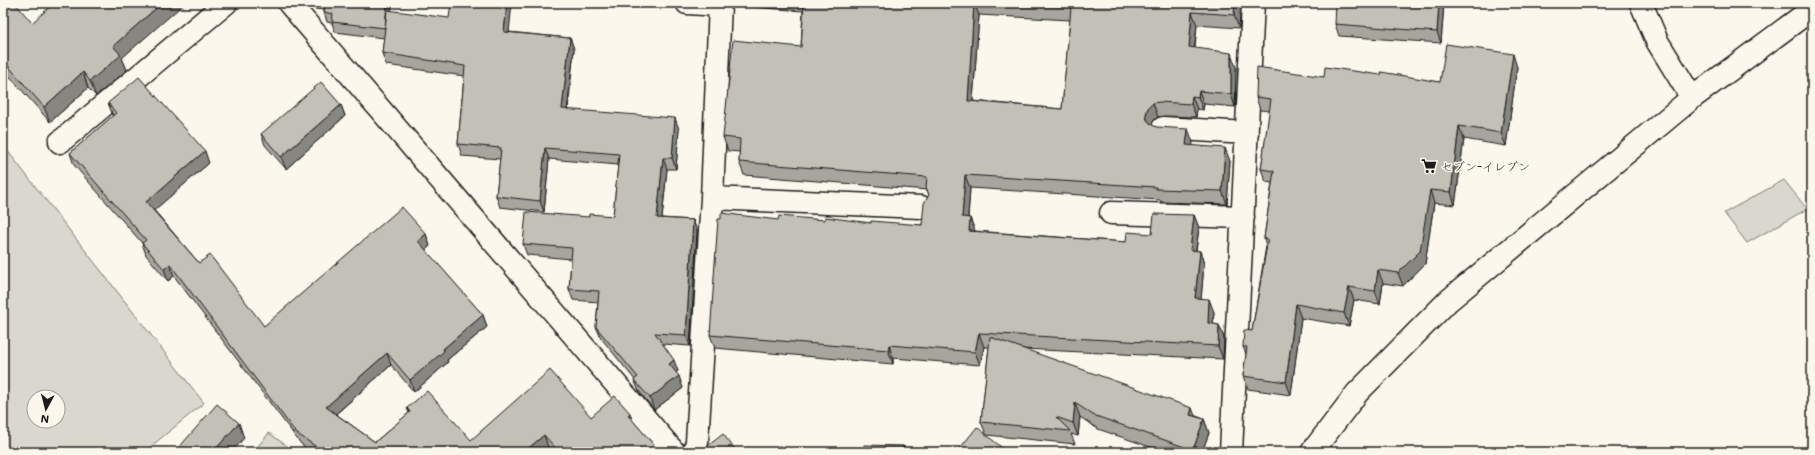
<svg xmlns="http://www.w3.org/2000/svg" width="1815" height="455" viewBox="0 0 1815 455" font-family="Mali,'Klee One',sans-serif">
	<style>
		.green { fill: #dad7ce; stroke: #7b7a75; fill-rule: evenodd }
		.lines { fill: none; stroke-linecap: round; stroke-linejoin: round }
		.minor-casing { stroke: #1c1c1c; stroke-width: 25 }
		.tertiary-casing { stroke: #1c1c1c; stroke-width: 25 }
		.minor { stroke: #fbf7ec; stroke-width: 22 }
		.tertiary { stroke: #fbf7ec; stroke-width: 22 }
		.wall { fill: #a8a59e; stroke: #1c1c1c; fill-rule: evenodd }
		.shaded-wall { fill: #888681; stroke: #1c1c1c }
		.building { fill: #c3c0b8; stroke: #1c1c1c }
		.labels { text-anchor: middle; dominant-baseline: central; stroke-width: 3; stroke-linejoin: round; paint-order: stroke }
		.poi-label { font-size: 12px; fill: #1c1c1c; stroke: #fbf7ec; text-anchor: start }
	</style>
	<rect width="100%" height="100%" fill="#fbf7ec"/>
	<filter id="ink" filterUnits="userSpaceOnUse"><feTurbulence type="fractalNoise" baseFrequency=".025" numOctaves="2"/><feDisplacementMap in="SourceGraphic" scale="8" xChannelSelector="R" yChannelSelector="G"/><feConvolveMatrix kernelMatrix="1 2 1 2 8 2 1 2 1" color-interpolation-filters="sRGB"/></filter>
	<g filter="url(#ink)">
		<!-- green -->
		<path class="green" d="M 3,145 L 204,403 L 144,452 L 3,452 ZM 34,397 L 58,397 L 58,421 L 34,421 Z
			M 1784,180 L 1807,209 L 1747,243 L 1724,213 Z
			M 269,433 L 295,452 L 253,452 Z"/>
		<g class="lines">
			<defs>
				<path id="minor" d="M 289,3 L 674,452
					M 687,3 L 720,5
					M 1163,128 L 1247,133
					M 60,142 L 226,3
					M 712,198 L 921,207
					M 1111,213 L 1243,217
					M 694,452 L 697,442 L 712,198 L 720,3
					M 1231,452 L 1253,3"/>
				<path id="tertiary" d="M 1641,3 L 1657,41 L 1692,98
					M 1312,452 L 1357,393 L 1448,301 L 1692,98 L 1812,9"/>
			</defs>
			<!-- minor casing -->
			<use href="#minor" class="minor-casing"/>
			<!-- tertiary casing -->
			<use href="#tertiary" class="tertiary-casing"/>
			<!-- minor -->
			<use href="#minor" class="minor"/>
			<!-- tertiary -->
			<use href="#tertiary" class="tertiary"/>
		</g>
		<!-- wall -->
		<path class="wall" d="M 3,3 L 32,23 L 122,58 L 127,70 L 96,96 L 88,88 L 50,122 L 3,69 Z
			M 312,3 L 392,3 L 391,11 L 509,32 L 570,38 L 574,49 L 568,110 L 679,129 L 676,169 L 667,169 L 662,218 L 693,220 L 697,231 L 690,346 L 663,344 L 678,371 L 676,373 L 683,388 L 654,410 L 639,391 L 634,380 L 635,380 L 601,338 L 596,327 L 598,302 L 573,300 L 569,289 L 571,259 L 527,255 L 523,244 L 589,217 L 613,216 L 618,165 L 549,159 L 544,212 L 500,207 L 496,196 L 500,159 L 462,156 L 458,144 L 464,76 L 386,65 L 382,53 L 384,38 L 335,32 L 332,23 L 327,22 L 324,12 L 324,10 L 315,9 Z
			M 738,3 L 1241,3 L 1239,28 L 1197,25 L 1195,48 L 1236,67 L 1235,107 L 1204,104 L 1203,110 L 1197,109 L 1196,117 L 1164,116 L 1158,117 L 1153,121 L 1151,125 L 1193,142 L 1192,145 L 1230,161 L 1227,204 L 1161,202 L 1160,200 L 970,188 L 968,218 L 970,218 L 975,231 L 1126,242 L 1152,234 L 1194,215 L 1199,228 L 1196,251 L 1200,251 L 1204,264 L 1201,299 L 1214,312 L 1213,324 L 1219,325 L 1224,338 L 1223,359 L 1022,349 L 1204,419 L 1209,433 L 1202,452 L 1165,452 L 1098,429 L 1080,417 L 1078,436 L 1071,434 L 1075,444 L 987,435 L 986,434 L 981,422 L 989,347 L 984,347 L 980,365 L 893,358 L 893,364 L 715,348 L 710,335 L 778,220 L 825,220 L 871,223 L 922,225 L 929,195 L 927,190 L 744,175 L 739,162 L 740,152 L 728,151 L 723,137 L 801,47 L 803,11 L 739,6 ZM 979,15 L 1070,20 L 1062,109 L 973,101 Z
			M 1444,3 L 1441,43 L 1339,36 L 1335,24 Z
			M 1517,67 L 1506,146 L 1464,139 L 1455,205 L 1434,203 L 1425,264 L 1403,286 L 1383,283 L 1380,304 L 1354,300 L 1349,326 L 1301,318 L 1291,395 L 1248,389 L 1243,376 L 1246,354 L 1243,347 L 1252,331 L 1266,246 L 1264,238 L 1272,183 L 1266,182 L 1261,169 L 1270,111 L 1260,110 L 1256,97 L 1324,77 L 1381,75 L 1440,82 Z
			M 108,103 L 209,163 L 154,210 L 199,263 L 264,326 L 426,234 L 430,246 L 425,250 L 483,315 L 487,327 L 447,360 L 448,362 L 414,392 L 391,365 L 336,414 L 375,442 L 409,413 L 407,408 L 471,440 L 591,417 L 632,420 L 660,452 L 553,452 L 548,447 L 542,452 L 311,452 L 301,444 L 174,276 L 168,281 L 146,255 L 142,243 L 74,165 L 70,153 L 113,116 Z
			M 341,105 L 345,116 L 286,169 L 265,145 L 261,134 Z"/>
		<!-- shaded-wall -->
		<path class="shaded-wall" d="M 162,3 L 185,3 L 122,58 L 127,70 L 96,96 L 90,81 L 113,46 Z
			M 387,3 L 392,3 L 388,38 L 385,28 Z
			M 507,3 L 512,3 L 508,43 L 504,32 Z
			M 974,3 L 979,15 L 972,114 L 968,101 Z
			M 1235,3 L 1241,3 L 1239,28 L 1234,15 Z
			M 1439,3 L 1444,3 L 1441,43 L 1437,32 Z
			M 1192,12 L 1197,25 L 1193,60 L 1189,47 Z
			M 570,38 L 574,49 L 566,120 L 562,109 Z
			M 1231,53 L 1236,67 L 1235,107 L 1231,94 Z
			M 1513,54 L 1517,67 L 1506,146 L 1501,133 Z
			M 83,72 L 88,88 L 50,122 L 44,107 Z
			M 1199,91 L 1204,104 L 1203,110 L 1198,97 Z
			M 1192,96 L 1197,109 L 1196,117 L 1191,104 Z
			M 1153,103 L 1158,117 L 1153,121 L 1151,127 L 1147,120 L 1146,114 L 1148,108 Z
			M 341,105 L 345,116 L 286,169 L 281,157 Z
			M 675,118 L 679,129 L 676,169 L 672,158 Z
			M 1459,126 L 1464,139 L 1455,205 L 1451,192 Z
			M 1188,129 L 1193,142 L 1191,158 L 1186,145 Z
			M 545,148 L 549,159 L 544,212 L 540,201 Z
			M 1225,148 L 1230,161 L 1227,204 L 1222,191 Z
			M 205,151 L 209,163 L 151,213 L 146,202 Z
			M 663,158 L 667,169 L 661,229 L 657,218 Z
			M 965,175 L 970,188 L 967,230 L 962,217 Z
			M 1430,190 L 1434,203 L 1425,264 L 1403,286 L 1398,273 Z
			M 1194,215 L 1199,228 L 1194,263 L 1190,250 Z
			M 970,218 L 975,231 L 969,231 Z
			M 693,220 L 697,231 L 690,346 L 686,335 Z
			M 426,234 L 430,246 L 422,253 L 418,241 Z
			M 1200,251 L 1204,264 L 1200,312 L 1195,298 Z
			M 170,264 L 174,276 L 168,281 L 164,269 Z
			M 1378,270 L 1383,283 L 1380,304 L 1375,291 Z
			M 1349,287 L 1354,300 L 1349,326 L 1344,313 Z
			M 1209,299 L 1214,312 L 1212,336 L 1208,323 Z
			M 1296,304 L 1301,318 L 1291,395 L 1286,382 Z
			M 483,315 L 487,327 L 447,360 L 448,362 L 414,392 L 410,380 L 443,349 Z
			M 1219,325 L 1224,338 L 1223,359 L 1218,346 Z
			M 979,333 L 984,347 L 980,365 L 975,352 Z
			M 889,345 L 893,358 L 893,364 L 888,350 Z
			M 387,353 L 391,365 L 330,419 L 326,407 Z
			M 674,360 L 678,371 L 673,375 L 669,364 Z
			M 679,376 L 683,388 L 654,410 L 650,398 Z
			M 1075,403 L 1080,417 L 1078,436 L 1073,423 Z
			M 1192,408 L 1197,421 L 1190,415 Z
			M 630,413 L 634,425 L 628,415 Z
			M 1204,419 L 1209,433 L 1202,452 L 1194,452 L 1193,450 Z
			M 239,423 L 244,438 L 232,452 L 213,452 Z
			M 544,435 L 548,447 L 542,452 L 524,452 Z
			M 903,446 L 905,452 L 903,452 Z"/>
		<!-- building -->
		<path class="building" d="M 3,3 L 15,3 L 32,23 L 54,3 L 162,3 L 113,46 L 121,55 L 90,81 L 83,72 L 44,107 L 3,60 Z
			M 325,3 L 387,3 L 385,28 L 332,22 L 333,14 L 324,12 Z
			M 451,3 L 507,3 L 504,32 L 570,38 L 562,109 L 675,118 L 672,158 L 663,158 L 657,218 L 693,220 L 686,335 L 655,333 L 674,360 L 669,364 L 679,376 L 650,398 L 634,380 L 638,377 L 596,327 L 599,291 L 569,289 L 572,248 L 523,244 L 526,212 L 589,217 L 589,214 L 613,216 L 619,154 L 545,148 L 540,201 L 496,196 L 501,148 L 458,144 L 465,66 L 382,53 L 387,10 L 449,18 Z
			M 804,3 L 974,3 L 968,101 L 1062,109 L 1071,7 L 996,3 L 1235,3 L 1234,15 L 1192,12 L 1189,47 L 1231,53 L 1231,94 L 1199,91 L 1198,97 L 1192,96 L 1191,104 L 1159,102 L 1153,103 L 1148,108 L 1146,114 L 1147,120 L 1152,125 L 1157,127 L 1188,129 L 1186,145 L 1225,148 L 1222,191 L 1156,189 L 1156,187 L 965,175 L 962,217 L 970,218 L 969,231 L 1126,242 L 1127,232 L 1152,234 L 1154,214 L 1194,215 L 1190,250 L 1200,251 L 1195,298 L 1209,299 L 1208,323 L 1219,325 L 1218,346 L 979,333 L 975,352 L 889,345 L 888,350 L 710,335 L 718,219 L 721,219 L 721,213 L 778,220 L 779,216 L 825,220 L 825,217 L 871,223 L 871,221 L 922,225 L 924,203 L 929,195 L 926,187 L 927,177 L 739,162 L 740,139 L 723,137 L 733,40 L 801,47 Z
			M 1336,3 L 1439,3 L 1437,32 L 1335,24 Z
			M 1446,44 L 1513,54 L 1501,133 L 1459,126 L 1451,192 L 1430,190 L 1420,251 L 1398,273 L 1378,270 L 1375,291 L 1349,287 L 1344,313 L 1296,304 L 1286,382 L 1243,376 L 1247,347 L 1243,347 L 1244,330 L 1252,331 L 1268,239 L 1264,238 L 1274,171 L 1261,169 L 1271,99 L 1256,97 L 1257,67 L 1324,77 L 1325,67 L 1381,75 L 1381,72 L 1440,82 Z
			M 139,77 L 205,151 L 146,202 L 199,263 L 210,255 L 264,326 L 402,207 L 426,234 L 418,241 L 483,315 L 443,349 L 444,351 L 410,380 L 387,353 L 326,407 L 375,442 L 410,412 L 407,408 L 427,391 L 471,440 L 550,370 L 591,417 L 615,396 L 630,413 L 628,415 L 660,452 L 559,452 L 544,435 L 524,452 L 324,452 L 296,433 L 170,264 L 164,269 L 142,243 L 146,240 L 70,153 L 116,113 L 108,103 Z
			M 321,82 L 341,105 L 281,157 L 261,134 Z
			M 990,337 L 1192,408 L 1190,415 L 1204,419 L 1193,450 L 1093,415 L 1075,403 L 1073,423 L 1056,417 L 1070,431 L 981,422 Z
			M 217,404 L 239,423 L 213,452 L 175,452 Z
			M 977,427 L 1007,452 L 957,452 Z
			M 723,434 L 737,452 L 700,452 Z
			M 864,445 L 903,446 L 903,452 L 863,452 Z"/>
	</g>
	<!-- icons -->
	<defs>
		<symbol id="supermarket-bare" viewBox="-9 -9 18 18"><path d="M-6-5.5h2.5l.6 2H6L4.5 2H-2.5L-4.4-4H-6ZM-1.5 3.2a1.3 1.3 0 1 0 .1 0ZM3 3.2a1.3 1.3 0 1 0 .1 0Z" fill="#1c1c1c" stroke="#fbf7ec" stroke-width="2.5" paint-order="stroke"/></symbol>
	</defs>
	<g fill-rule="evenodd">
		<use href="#supermarket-bare" x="1418" y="155" width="22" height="22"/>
	</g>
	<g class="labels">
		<!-- poi labels -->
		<g class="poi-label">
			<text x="1441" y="166">セブン-イレブン</text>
		</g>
	</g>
	<!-- margin -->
	<rect width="1815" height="455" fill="none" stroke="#fbf7ec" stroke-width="16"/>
	<rect x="8" y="8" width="1799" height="439" fill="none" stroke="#1c1c1c" stroke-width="1.5" filter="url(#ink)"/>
	<!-- north arrow -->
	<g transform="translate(46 409) rotate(187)"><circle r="19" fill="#fbf7ec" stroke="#a29f99"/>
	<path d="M0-3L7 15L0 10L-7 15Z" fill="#1c1c1c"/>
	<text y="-6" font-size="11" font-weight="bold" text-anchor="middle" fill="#1c1c1c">N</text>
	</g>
</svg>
